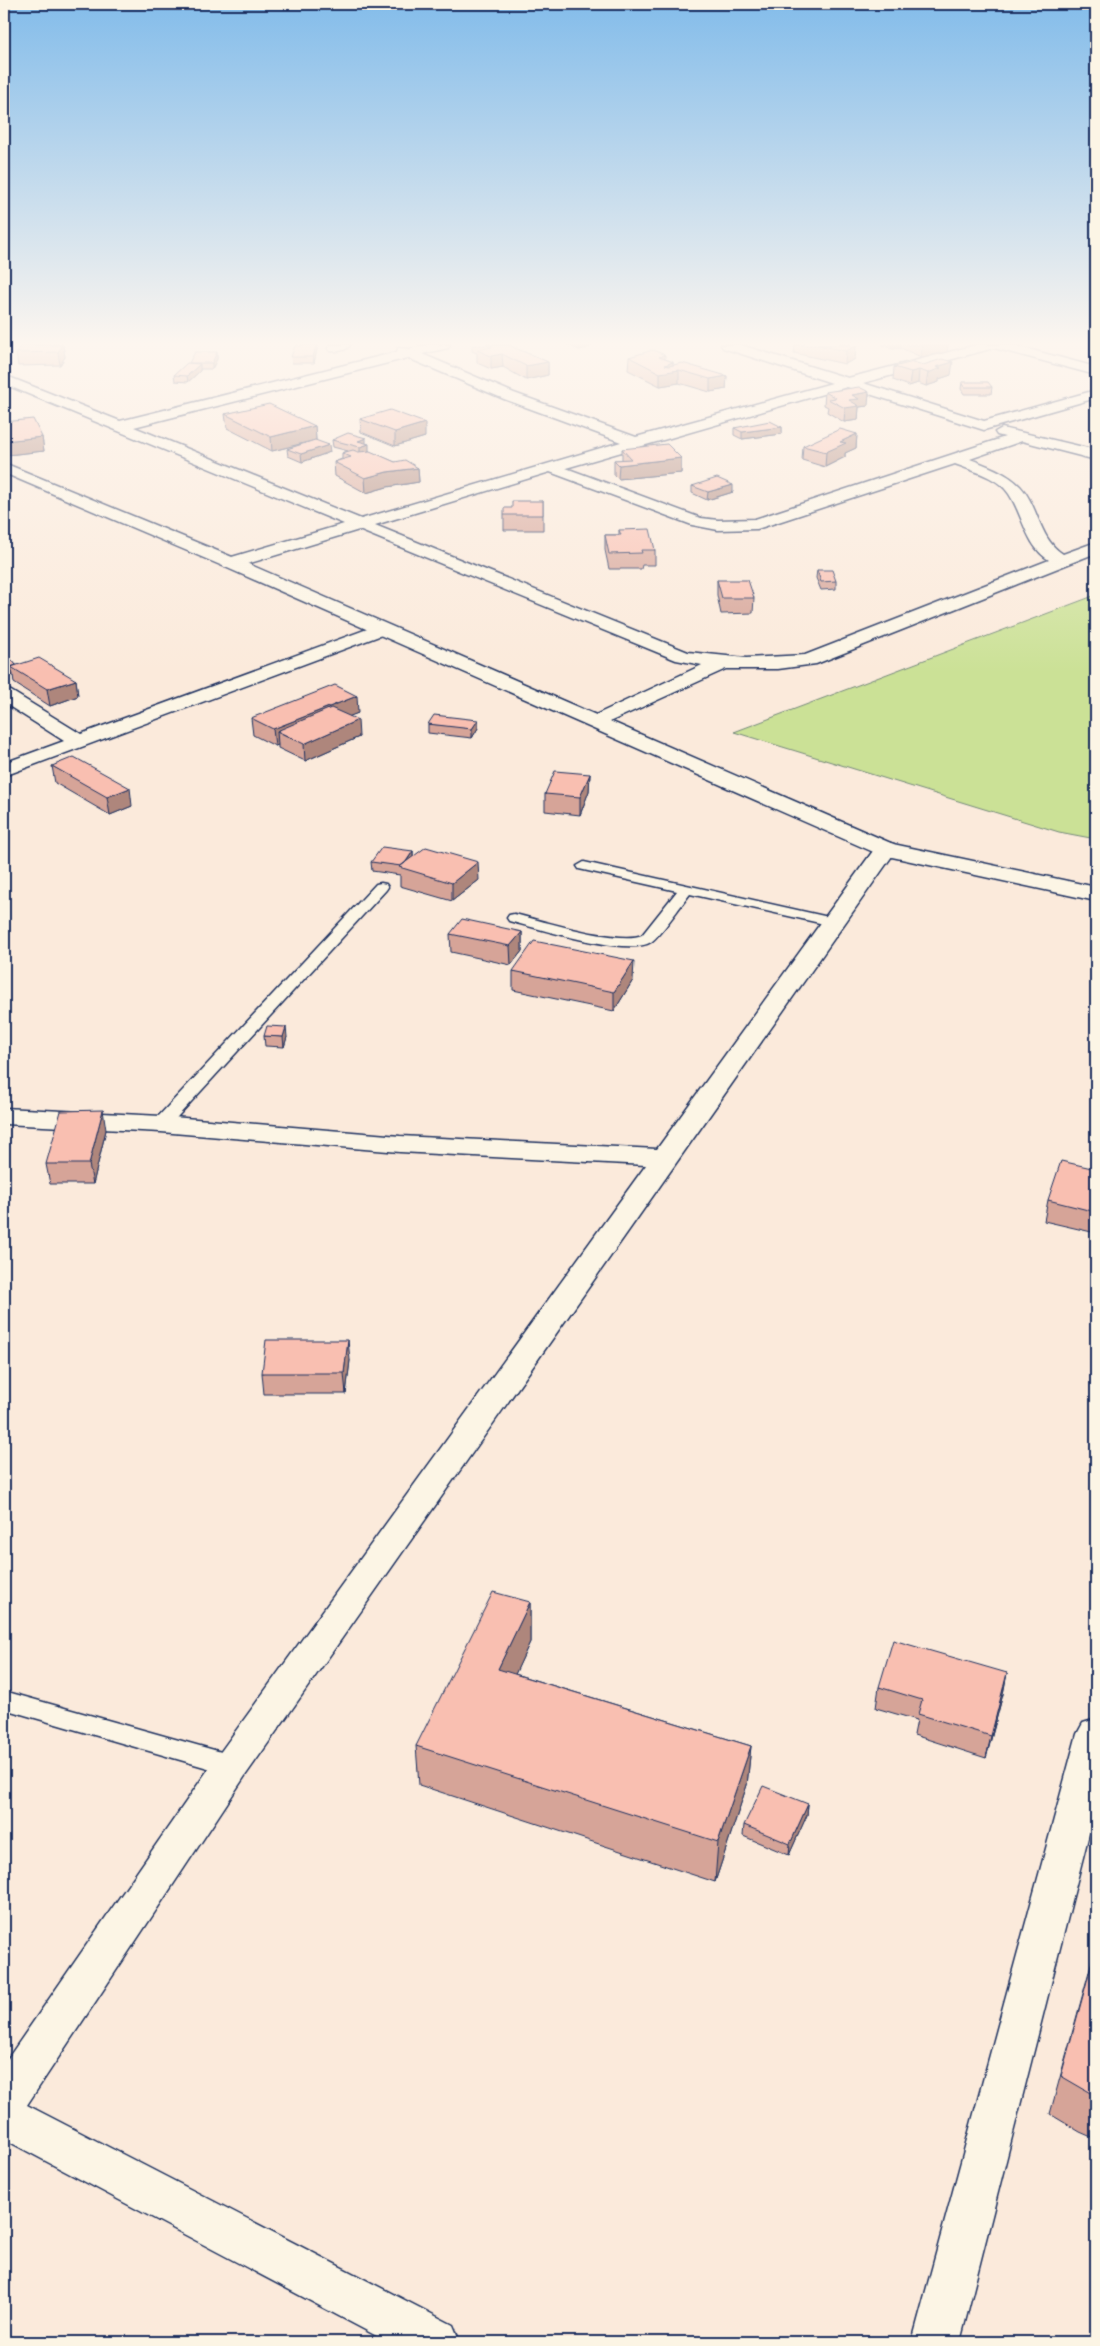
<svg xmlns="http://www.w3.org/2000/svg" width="1100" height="2346" viewBox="0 0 1100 2346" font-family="'Balsamiq Sans',sans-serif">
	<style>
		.green { fill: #cbe196; stroke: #73887a }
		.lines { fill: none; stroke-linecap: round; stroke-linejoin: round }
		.lane-casing { stroke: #1b2f5e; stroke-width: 3 }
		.street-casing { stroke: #1b2f5e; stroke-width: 3 }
		.secondary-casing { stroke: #1b2f5e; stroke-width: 3 }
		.lane { fill: #fcf5e5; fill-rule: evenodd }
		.street { fill: #fcf5e5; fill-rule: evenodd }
		.secondary { fill: #fcf5e5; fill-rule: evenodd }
		.wall { fill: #d6a498; stroke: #1b2f5e }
		.shaded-wall { fill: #ae867c; stroke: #1b2f5e }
		.building { fill: #f9bfb1; stroke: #1b2f5e }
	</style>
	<rect width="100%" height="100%" fill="#fbeadb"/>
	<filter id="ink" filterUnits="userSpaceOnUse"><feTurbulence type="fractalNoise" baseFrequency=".02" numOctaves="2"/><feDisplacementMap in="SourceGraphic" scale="10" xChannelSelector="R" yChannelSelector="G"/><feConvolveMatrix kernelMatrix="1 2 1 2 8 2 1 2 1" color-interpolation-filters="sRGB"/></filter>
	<g filter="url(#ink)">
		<!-- green -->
		<path class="green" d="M 1096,595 L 1096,839 L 1059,832 L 734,732 Z"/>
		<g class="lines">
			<defs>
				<path id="lane" d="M 584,862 L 833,918 L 840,922 L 833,926 L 690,894 C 681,905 661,935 651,942 C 628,957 537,928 509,921 L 507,918 L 509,915 L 514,914 C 541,920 619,945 642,935 L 677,891 L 579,869 L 577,866 Z
					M 381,883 L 386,884 L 388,887 L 386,890 L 167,1128 L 155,1128 L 153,1124 L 155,1120 L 376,884 Z
					M 4,1691 L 232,1755 L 240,1758 L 244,1765 L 240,1772 L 232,1775 L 4,1709 Z"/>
				<path id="street" d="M 330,345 L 350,345 C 346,351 337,352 330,351 L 328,348 Z
					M 427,345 L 450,345 L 448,348 L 422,354 L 514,393 L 636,437 L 832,383 L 723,348 L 721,345 L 741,345 L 848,378 L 976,345 L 1013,345 L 1096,367 L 1096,375 L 994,348 L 863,383 L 984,421 L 1096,390 L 1096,398 L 984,430 L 847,387 L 566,468 L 701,518 L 718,520 L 755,519 L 1005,437 L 997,435 L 995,432 L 1002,428 L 1096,450 L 1096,460 L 1022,441 L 970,459 C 988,466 1006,472 1020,486 C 1039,506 1038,538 1063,554 L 1096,542 L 1096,553 L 816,664 L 778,669 L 726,669 L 596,728 L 589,726 L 586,722 L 589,718 L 702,665 L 676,660 L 359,530 L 237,567 L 225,567 L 222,563 L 225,559 L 344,524 L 4,384 L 4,375 L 120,421 L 397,352 L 398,348 L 410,349 ZM 408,358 L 504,399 L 621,442 L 361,519 L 134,427 ZM 955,464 C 973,471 998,477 1009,494 C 1023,515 1026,546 1049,560 L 805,655 L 746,658 L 688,652 L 375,525 L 550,472 L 692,525 L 718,530 L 757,529 Z
					M 381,624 L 387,625 L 390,629 L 387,633 L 4,776 L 4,763 L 64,741 L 4,703 L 4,689 L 11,691 L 81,734 Z
					M 886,842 L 894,844 L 897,849 L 245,1776 L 27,2105 L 453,2325 L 460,2342 L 388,2342 L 4,2139 L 4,2064 L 219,1754 L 646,1165 L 400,1152 L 161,1132 L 4,1124 L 4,1108 L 161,1116 L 400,1136 L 657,1149 L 878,844 Z
					M 1096,1719 L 1096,1806 L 960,2342 L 912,2342 L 1077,1734 L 1083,1723 Z"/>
				<path id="secondary" d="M 4,463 L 237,559 L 893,844 L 1096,887 L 1096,901 L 878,854 L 225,567 L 4,473 Z"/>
			</defs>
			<!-- lane casing -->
			<use href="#lane" class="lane-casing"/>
			<!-- street casing -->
			<use href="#street" class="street-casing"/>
			<!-- secondary casing -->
			<use href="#secondary" class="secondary-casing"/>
			<!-- lane -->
			<use href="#lane" class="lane"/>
			<!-- street -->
			<use href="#street" class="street"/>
			<!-- secondary -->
			<use href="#secondary" class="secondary"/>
		</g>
		<!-- wall -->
		<path class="wall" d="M 21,345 L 63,345 L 65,357 L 60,365 L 18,366 L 16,353 Z
			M 302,345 L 318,345 L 314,363 L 292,363 L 291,357 Z
			M 472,345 L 508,345 L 548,362 L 548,375 L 526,380 L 503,367 L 491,369 L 477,363 L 477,353 L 472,351 Z
			M 568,345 L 590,345 L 590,347 L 579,350 Z
			M 795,345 L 850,345 L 856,346 L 855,359 L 845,364 L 794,353 Z
			M 882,345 L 948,345 L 947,352 L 921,357 L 901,348 L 892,349 Z
			M 217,352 L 217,359 L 212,369 L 200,369 L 200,371 L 188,382 L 175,381 L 174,375 L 189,364 L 189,363 Z
			M 629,357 L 665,359 L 673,362 L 673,365 L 727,376 L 726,389 L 710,392 L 679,383 L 660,386 L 628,370 Z
			M 923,365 L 951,375 L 939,379 L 939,382 L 926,386 L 918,383 L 909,386 L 893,380 L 894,367 Z
			M 962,382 L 992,387 L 991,394 L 964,394 L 961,389 Z
			M 825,392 L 868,406 L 859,407 L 858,420 L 844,422 L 827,412 L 828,407 L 824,405 Z
			M 225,414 L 315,426 L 316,440 L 330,452 L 302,462 L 288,456 L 287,449 L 309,442 L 272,451 L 227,428 Z
			M 360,419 L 425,437 L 395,446 L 361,432 Z
			M 4,422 L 42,437 L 44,451 L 7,455 L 4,449 Z
			M 782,427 L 782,434 L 742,439 L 734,435 L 734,428 Z
			M 857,434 L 856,448 L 845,453 L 845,457 L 825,467 L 802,460 L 803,446 Z
			M 332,440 L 366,443 L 369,451 L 395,462 L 418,468 L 419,482 L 387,487 L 366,493 L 335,476 L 334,462 L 342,459 L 342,453 L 348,451 L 333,447 Z
			M 622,449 L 681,458 L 681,473 L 618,479 L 614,475 L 614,460 L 622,460 Z
			M 692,486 L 733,492 L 707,500 L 692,493 Z
			M 543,501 L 543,530 L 504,530 L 504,515 L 512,508 Z
			M 619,530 L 655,550 L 655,565 L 642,565 L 641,569 L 609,569 L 605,550 L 605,535 L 619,535 Z
			M 817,570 L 836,581 L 836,589 L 821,590 L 816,578 Z
			M 717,580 L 754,598 L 753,613 L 721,614 L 717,595 Z
			M 4,651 L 16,665 L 76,680 L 78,696 L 50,706 L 14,683 L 13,675 L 4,677 Z
			M 358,713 L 349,716 L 359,737 L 305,761 L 278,748 L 278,745 L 275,746 L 253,735 L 251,718 Z
			M 428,724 L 478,728 L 472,738 L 428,733 Z
			M 52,766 L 132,806 L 110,815 L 55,783 Z
			M 590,774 L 589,791 L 580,815 L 545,811 L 545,794 Z
			M 413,851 L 413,857 L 479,880 L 452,901 L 400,886 L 400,875 L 372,871 L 371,862 Z
			M 522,932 L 522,951 L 511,965 L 451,952 L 450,934 Z
			M 513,971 L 633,980 L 614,1011 L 513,990 Z
			M 264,1036 L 287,1037 L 284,1047 L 265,1046 Z
			M 106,1130 L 93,1184 L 50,1184 L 46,1164 Z
			M 1096,1169 L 1096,1233 L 1044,1221 L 1048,1200 Z
			M 350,1360 L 346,1394 L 264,1394 L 262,1373 Z
			M 530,1602 L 530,1642 L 515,1674 L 751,1746 L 747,1785 L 715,1882 L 419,1785 L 416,1746 Z
			M 1007,1673 L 1003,1694 L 986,1758 L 914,1735 L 917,1720 L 876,1708 L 879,1687 Z
			M 808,1804 L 807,1815 L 789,1855 L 743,1836 L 744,1825 Z
			M 1096,1946 L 1096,2139 L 1080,2132 L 1050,2114 Z"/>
		<!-- shaded-wall -->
		<path class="shaded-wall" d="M 62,345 L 63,345 L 65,357 L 60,365 L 58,352 Z
			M 316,345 L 318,345 L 314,363 L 313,357 Z
			M 579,345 L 590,345 L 590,347 L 579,350 Z
			M 892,345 L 901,345 L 901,348 L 892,349 Z
			M 922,345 L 948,345 L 947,352 L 921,357 Z
			M 856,346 L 855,359 L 845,364 L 846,351 Z
			M 217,352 L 217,359 L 212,369 L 212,363 Z
			M 502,354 L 503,367 L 491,369 L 491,356 Z
			M 665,355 L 665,365 L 673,362 L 673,371 L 679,370 L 679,383 L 660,386 L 660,373 L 659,357 Z
			M 548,362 L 548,375 L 526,380 L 526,366 Z
			M 953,362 L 951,375 L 939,379 L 939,382 L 926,386 L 928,373 L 936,367 Z
			M 200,364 L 200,371 L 188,382 L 187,376 Z
			M 919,370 L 918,383 L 909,386 L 911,372 Z
			M 727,376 L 726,389 L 710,392 L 710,379 Z
			M 869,392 L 868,406 L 859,407 L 858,420 L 844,422 L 845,408 L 852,395 Z
			M 425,423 L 425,437 L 395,446 L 395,432 Z
			M 315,426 L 316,440 L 272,451 L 271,437 Z
			M 782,427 L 782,434 L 742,439 L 742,432 Z
			M 857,434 L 856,448 L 845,453 L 845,457 L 825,467 L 826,452 L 840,442 Z
			M 42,437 L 44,451 L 7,455 L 4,441 Z
			M 366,438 L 366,445 L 358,441 Z
			M 369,444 L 369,451 L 360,455 L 360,447 Z
			M 329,445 L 330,452 L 302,462 L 301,454 Z
			M 681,458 L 681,473 L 618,479 L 619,465 Z
			M 418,468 L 419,482 L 387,487 L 366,493 L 365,478 L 387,472 Z
			M 733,485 L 733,492 L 707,500 L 708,492 Z
			M 11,667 L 13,675 L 4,677 L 4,669 Z
			M 76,680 L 78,696 L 50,706 L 47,689 Z
			M 357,696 L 358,713 L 293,739 L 277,731 L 278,745 L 275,746 L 273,729 Z
			M 358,720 L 359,737 L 305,761 L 304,744 Z
			M 478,720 L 478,728 L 472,738 L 472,729 Z
			M 590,774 L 589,791 L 580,815 L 580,797 Z
			M 130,788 L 132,806 L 110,815 L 107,797 Z
			M 413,851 L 413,860 L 403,867 Z
			M 478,862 L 479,880 L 452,901 L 452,883 Z
			M 522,932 L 522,951 L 511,965 L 510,946 Z
			M 634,961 L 633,980 L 614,1011 L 614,992 Z
			M 286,1027 L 287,1037 L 284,1047 L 283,1037 Z
			M 103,1110 L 106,1130 L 93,1184 L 89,1164 Z
			M 348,1340 L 350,1360 L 346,1394 L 344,1373 Z
			M 530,1602 L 530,1642 L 499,1709 L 498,1669 Z
			M 1007,1673 L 1003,1694 L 986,1758 L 991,1736 Z
			M 751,1746 L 747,1785 L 715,1882 L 718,1842 Z
			M 808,1804 L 807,1815 L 789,1855 L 790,1844 Z"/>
		<!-- building -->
		<path class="building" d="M 21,345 L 62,345 L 58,352 L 16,353 Z
			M 302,345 L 316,345 L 313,357 L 291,357 L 295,346 L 301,346 Z
			M 487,345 L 508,345 L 548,362 L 526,366 L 502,354 L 491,356 L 477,350 L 492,347 Z
			M 818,345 L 850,345 L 856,346 L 846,351 Z
			M 653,350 L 665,355 L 659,357 L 673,362 L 665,365 L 669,366 L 682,363 L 727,376 L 710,379 L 679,370 L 660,373 L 629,357 Z
			M 195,352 L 217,352 L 212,363 L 189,363 Z
			M 942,359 L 953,362 L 936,367 L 941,368 L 928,373 L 919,370 L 911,372 L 894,367 L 913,362 L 923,365 Z
			M 187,363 L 200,364 L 187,376 L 174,375 Z
			M 962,382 L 988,382 L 992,387 L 965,387 Z
			M 859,387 L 869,392 L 852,395 L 859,399 L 849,400 L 859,406 L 845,408 L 828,399 L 836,398 L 825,392 Z
			M 269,404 L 315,426 L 271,437 L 225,414 Z
			M 390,410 L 425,423 L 395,432 L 360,419 Z
			M 33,419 L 42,437 L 4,441 L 4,422 Z
			M 770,421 L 782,427 L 742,432 L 734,428 Z
			M 840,429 L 857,434 L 840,442 L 846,443 L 826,452 L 803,446 Z
			M 348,433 L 366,438 L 358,441 L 369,444 L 360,447 L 332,440 Z
			M 315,440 L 329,445 L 301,454 L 287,449 Z
			M 667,444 L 681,458 L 619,465 L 614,460 L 631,459 L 622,449 Z
			M 353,450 L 358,452 L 370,451 L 395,462 L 405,460 L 418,468 L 387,472 L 365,478 L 334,462 L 351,457 L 342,453 Z
			M 717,478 L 733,485 L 708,492 L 692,486 Z
			M 512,501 L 543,501 L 543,515 L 504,515 L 504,508 L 512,508 Z
			M 650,529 L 655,550 L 641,550 L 642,553 L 609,554 L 605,535 L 621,535 L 619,530 Z
			M 817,570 L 832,570 L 836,581 L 821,582 Z
			M 717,580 L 748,580 L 754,598 L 722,598 Z
			M 4,651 L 16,665 L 4,669 Z
			M 39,658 L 76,680 L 47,689 L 11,667 Z
			M 335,685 L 357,696 L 273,729 L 251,718 Z
			M 331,708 L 358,720 L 304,744 L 277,731 Z
			M 434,715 L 478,720 L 472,729 L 428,724 Z
			M 74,757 L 130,788 L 107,797 L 52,766 Z
			M 555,771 L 590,774 L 580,797 L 545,794 Z
			M 382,847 L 413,851 L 405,863 L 401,866 L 371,862 Z
			M 426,847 L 478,862 L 452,883 L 399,867 Z
			M 462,919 L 522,932 L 510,946 L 450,934 Z
			M 534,941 L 634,961 L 614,992 L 513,971 Z
			M 267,1026 L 286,1027 L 283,1037 L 264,1036 Z
			M 103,1110 L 89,1164 L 46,1164 L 61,1111 Z
			M 1061,1161 L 1096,1169 L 1096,1212 L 1048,1200 Z
			M 266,1340 L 348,1340 L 344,1373 L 262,1373 Z
			M 493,1592 L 530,1602 L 498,1669 L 751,1746 L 718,1842 L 416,1746 Z
			M 893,1640 L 1007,1673 L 991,1736 L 918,1714 L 922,1700 L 879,1687 Z
			M 763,1786 L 808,1804 L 790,1844 L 744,1825 Z
			M 1096,1948 L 1096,2096 L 1092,2094 L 1061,2076 Z"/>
	</g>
	<!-- sky -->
	<linearGradient id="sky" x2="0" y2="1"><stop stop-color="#83bcea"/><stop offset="0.51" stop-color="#fdf6ef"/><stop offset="1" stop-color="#fdf6ef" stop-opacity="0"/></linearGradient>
	<rect width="1100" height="673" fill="url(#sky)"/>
	<!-- margin -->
	<rect width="1100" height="2346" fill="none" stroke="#fcf5e5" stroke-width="20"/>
	<rect x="10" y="10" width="1080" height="2326" fill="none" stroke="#1b2f5e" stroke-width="2" filter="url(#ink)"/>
</svg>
